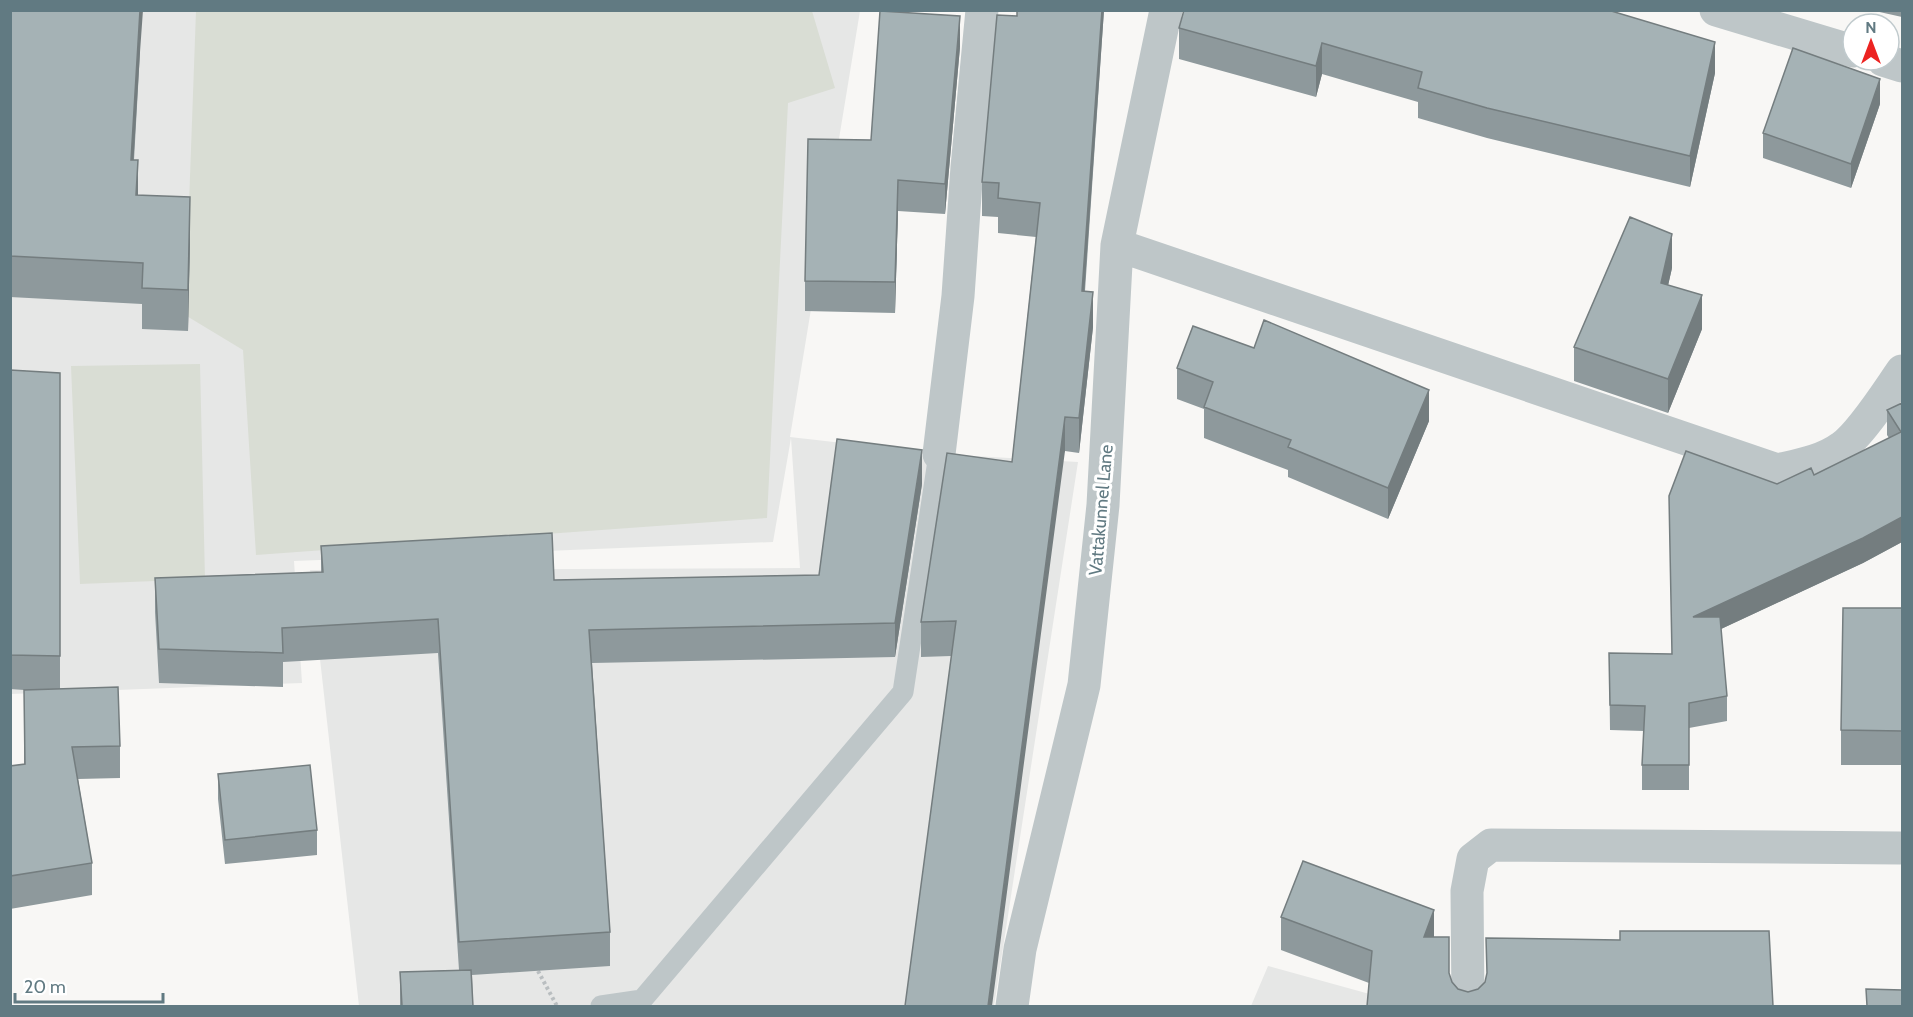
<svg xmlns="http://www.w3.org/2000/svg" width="1913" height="1017" viewBox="0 0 1913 1017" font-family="Cabin,sans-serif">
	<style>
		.built { fill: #e6e7e6 }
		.green { fill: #d9ddd4 }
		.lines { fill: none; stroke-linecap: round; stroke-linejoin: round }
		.path { stroke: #b9bec0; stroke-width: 4; stroke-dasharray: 3 3; stroke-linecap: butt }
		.lane { stroke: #bec6c8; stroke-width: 21 }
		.street { stroke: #bec6c8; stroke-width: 33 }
		.wall { fill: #8e999c }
		.shaded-wall { fill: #747d7f }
		.building { fill: #a5b2b5; stroke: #747d7f; stroke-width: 1.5 }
		.labels { text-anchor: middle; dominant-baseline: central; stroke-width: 6; stroke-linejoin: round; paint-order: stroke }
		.street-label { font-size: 18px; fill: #617a82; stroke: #fff }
	</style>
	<rect width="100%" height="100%" fill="#f8f7f5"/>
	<!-- built -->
	<path class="built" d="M 10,11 L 860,11 L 790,437 L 939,454 L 1078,462 L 994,1006 L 359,1006 L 310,570 L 800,568 L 791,438 L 773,542 L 294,561 L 302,683 L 11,694 Z
		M 1268,966 L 1413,1006 L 1251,1006 Z"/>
	<!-- green -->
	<path class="green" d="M 196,11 L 812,11 L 835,88 L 788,103 L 767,518 L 256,555 L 243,350 L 185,315 Z
		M 200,364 L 205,579 L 80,584 L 71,366 Z"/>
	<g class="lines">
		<!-- path -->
		<path class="path" d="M 538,971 L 557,1006"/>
		<!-- lane -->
		<path class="lane" d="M 601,1006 L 642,1000 L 903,692 L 939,454"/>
		<!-- street -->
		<path class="street" d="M 1716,10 L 1853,51
			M 1883,60 L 1902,66
			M 1117,245 L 1777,470 C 1799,465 1823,461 1842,447 C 1861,434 1888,391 1902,371
			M 939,454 L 958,296 L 967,167 L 982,10
			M 1012,1006 L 1020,949 L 1084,685 L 1103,505 L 1117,245 L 1166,10
			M 1468,1006 L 1467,891 L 1473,859 L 1491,845 L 1900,848"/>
	</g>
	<!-- wall -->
	<path class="wall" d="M 10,10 L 140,52 L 134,160 L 138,195 L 190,239 L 188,331 L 142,329 L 142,304 L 10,297 Z
		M 1104,10 L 1085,291 L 1093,327 L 1079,453 L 1065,451 L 951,656 L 921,657 L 921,622 L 1012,462 L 1036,237 L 998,233 L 998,217 L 982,216 L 982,182 Z
		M 1902,10 L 1902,17 L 1875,11 L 1875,10 Z
		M 1179,28 L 1715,73 L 1690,187 L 1487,138 L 1418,118 L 1418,102 L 1322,74 L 1316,97 L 1179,59 Z
		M 960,47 L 945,214 L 898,211 L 895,313 L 805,311 L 805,281 L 871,140 Z
		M 1880,104 L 1851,188 L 1763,158 L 1763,133 Z
		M 1672,268 L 1668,285 L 1702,329 L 1668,413 L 1574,381 L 1574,347 Z
		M 1177,368 L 1429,421 L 1388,519 L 1288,477 L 1288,470 L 1204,438 L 1204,409 L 1177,399 Z
		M 10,370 L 60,373 L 60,689 L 120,746 L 120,778 L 78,779 L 92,863 L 92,895 L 10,909 L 10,766 L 24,764 L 24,690 L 10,689 Z
		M 1902,403 L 1902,542 L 1863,563 L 1721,629 L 1727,696 L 1727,721 L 1689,728 L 1689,790 L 1642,790 L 1642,765 L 1644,731 L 1610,730 L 1609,653 L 1671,654 L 1777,484 L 1814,475 L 1889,438 L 1887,435 L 1887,410 Z
		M 922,484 L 895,657 L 592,663 L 610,932 L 610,966 L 472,975 L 473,1006 L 400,1006 L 400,972 L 459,970 L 438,653 L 283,662 L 283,687 L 159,683 L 155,612 L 155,578 L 321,572 L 321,546 L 554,580 L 819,575 Z
		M 1902,608 L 1902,765 L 1841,765 L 1841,730 Z
		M 218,774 L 317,830 L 317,855 L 225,864 L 218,799 Z
		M 1281,917 L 1434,937 L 1449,973 L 1452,982 L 1458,989 L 1468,992 L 1367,1006 L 1369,983 L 1281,950 Z"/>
	<!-- shaded-wall -->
	<path class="shaded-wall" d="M 140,10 L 143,10 L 140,52 L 131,201 L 131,160 Z
		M 1102,10 L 1104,10 L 1082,325 L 1082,291 Z
		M 960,16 L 960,47 L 945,214 L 945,184 Z
		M 1715,42 L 1715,73 L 1690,187 L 1690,156 Z
		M 1322,43 L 1322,74 L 1316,97 L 1316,66 Z
		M 1880,79 L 1880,104 L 1851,188 L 1851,164 Z
		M 138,160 L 138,202 L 136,195 Z
		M 898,180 L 898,211 L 895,313 L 895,282 Z
		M 190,197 L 190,239 L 188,331 L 188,290 Z
		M 1672,234 L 1672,268 L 1661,317 L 1661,283 Z
		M 1093,292 L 1093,327 L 1079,453 L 1079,418 Z
		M 1702,295 L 1702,329 L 1668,413 L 1668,379 Z
		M 1429,390 L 1429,421 L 1388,519 L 1388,488 Z
		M 1065,417 L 1065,451 L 992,1006 L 988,1006 Z
		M 922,450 L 922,484 L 895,657 L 895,623 Z
		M 1902,517 L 1902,542 L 1863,563 L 1693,642 L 1693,617 Z
		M 1434,910 L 1434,943 L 1424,937 Z"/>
	<!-- building -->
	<path class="building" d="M 10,10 L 140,10 L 131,160 L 138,160 L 136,195 L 190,197 L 188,290 L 142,288 L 143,263 L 10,256 Z
		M 1017,10 L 1102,10 L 1082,291 L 1093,292 L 1079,418 L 1065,417 L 988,1006 L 905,1006 L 956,621 L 921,622 L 947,453 L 1012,462 L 1040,203 L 998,198 L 999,183 L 982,182 L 997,15 L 1017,16 Z
		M 1184,10 L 1608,10 L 1715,42 L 1690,156 L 1487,108 L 1418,88 L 1422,72 L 1322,43 L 1316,66 L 1179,28 Z
		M 880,11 L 960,16 L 945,184 L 898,180 L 895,282 L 805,281 L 808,139 L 871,140 Z
		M 1793,48 L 1880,79 L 1851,164 L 1763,133 Z
		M 1630,217 L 1672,234 L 1661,283 L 1702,295 L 1668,379 L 1574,347 Z
		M 1264,320 L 1429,390 L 1388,488 L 1288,447 L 1291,440 L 1204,407 L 1213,382 L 1177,368 L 1193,326 L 1254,348 Z
		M 10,370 L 60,373 L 60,656 L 10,655 Z
		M 1902,403 L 1902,517 L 1863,538 L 1693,617 L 1720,617 L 1727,696 L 1689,703 L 1689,765 L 1642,765 L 1645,706 L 1610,705 L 1609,653 L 1672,654 L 1669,496 L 1686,451 L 1777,484 L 1811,468 L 1814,475 L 1901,432 L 1887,410 Z
		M 837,439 L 922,450 L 895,623 L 589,630 L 610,932 L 459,942 L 438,619 L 282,628 L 283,653 L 159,649 L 155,578 L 323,572 L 321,546 L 552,533 L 554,580 L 819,575 Z
		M 1843,608 L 1902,608 L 1902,731 L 1841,730 Z
		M 118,687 L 120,746 L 72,747 L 92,863 L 10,876 L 10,766 L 25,764 L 24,690 Z
		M 310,765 L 317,830 L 225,840 L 218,774 Z
		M 1303,861 L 1434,910 L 1424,937 L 1449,937 L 1449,973 L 1452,982 L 1458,989 L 1468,992 L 1478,989 L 1485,982 L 1487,973 L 1486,938 L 1620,940 L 1620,931 L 1769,931 L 1773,1006 L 1367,1006 L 1372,951 L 1281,917 Z
		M 471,970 L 473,1006 L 402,1006 L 400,972 Z
		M 1866,989 L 1902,990 L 1902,1006 L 1867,1006 Z"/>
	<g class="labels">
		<!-- street labels -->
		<g class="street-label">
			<text transform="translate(1101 510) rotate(-85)">Vattakunnel Lane</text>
		</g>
	</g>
	<!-- border -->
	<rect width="1913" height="1017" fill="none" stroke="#617a82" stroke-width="24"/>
	<!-- north arrow -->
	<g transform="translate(1871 42)"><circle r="28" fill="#ffffff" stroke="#c0cacd" stroke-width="1.5"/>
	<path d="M0-4.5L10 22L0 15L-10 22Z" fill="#ec2321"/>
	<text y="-9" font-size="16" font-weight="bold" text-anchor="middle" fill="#617a82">N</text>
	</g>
	<!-- scale -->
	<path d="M15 993v9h148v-9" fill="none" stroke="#617a82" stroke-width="3"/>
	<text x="24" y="993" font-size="18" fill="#617a82" stroke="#ffffff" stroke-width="4.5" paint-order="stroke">20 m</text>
</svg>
